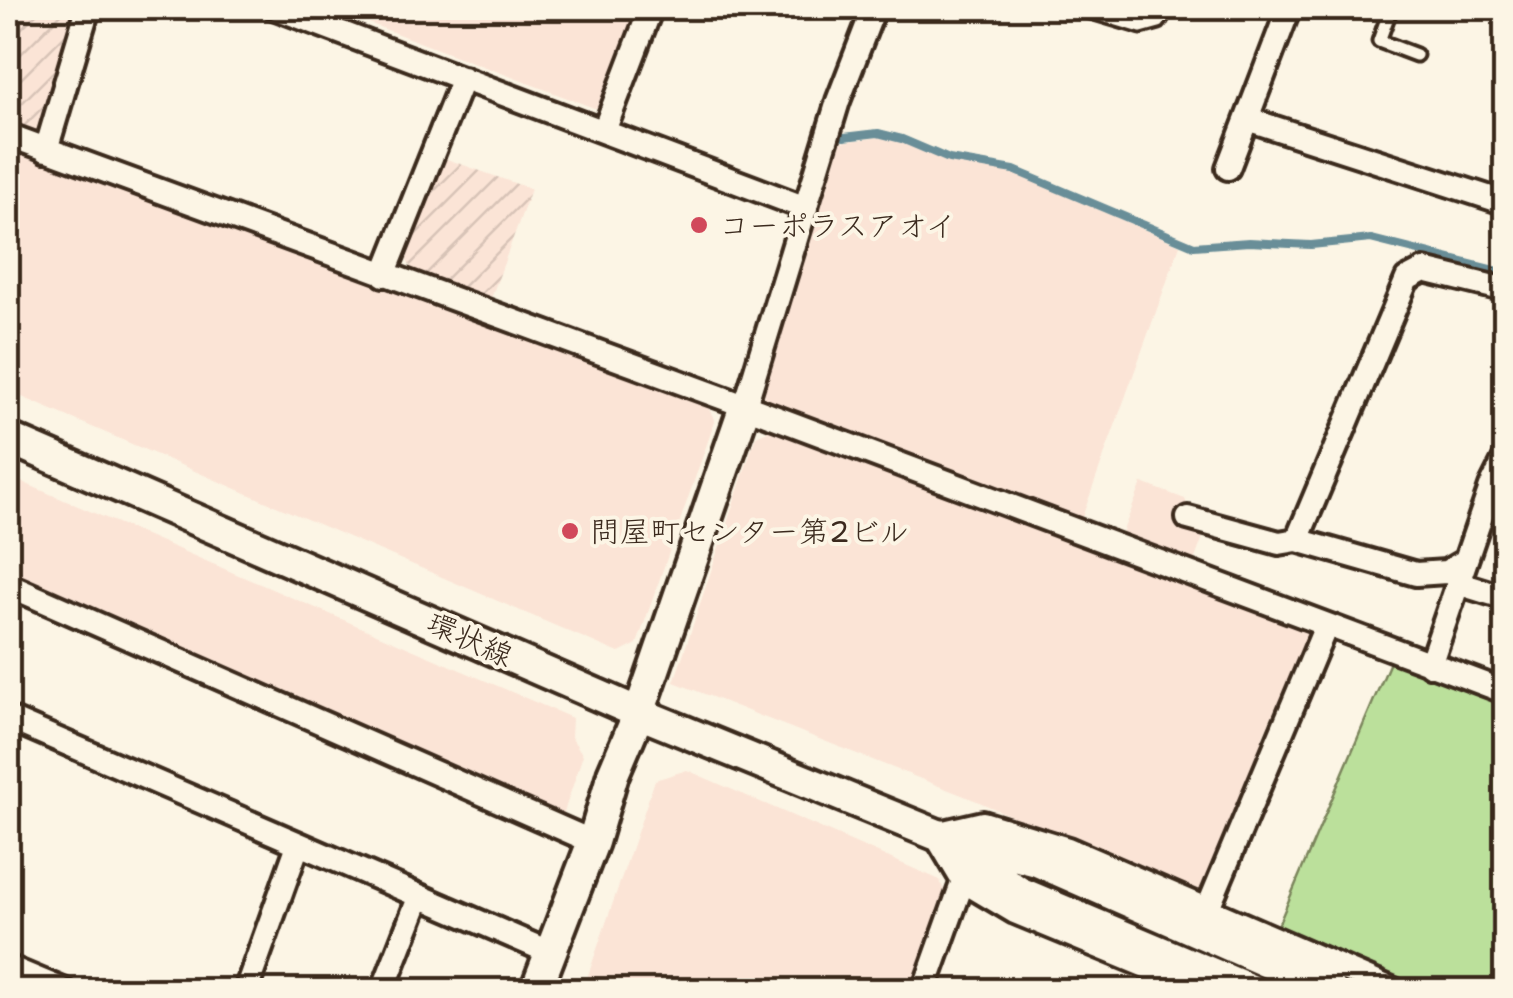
<svg xmlns="http://www.w3.org/2000/svg" width="1513" height="998" viewBox="0 0 1513 998" font-family="'Shantell Sans','Klee One',sans-serif">
	<style>
		.built { fill: #fbe4d6 }
		.industrial { fill: url(#industrial-furrows) }
		.pitch { fill: #bbe09b; stroke: #7b855c; stroke-width: 2.5 }
		.lines { fill: none; stroke-linecap: round; stroke-linejoin: round }
		.stream { stroke: #698e98; stroke-width: 8 }
		.service-casing { stroke: #3b2a1e; stroke-width: 19 }
		.minor-casing { stroke: #3b2a1e; stroke-width: 30 }
		.tertiary-casing { stroke: #3b2a1e; stroke-width: 38 }
		.service { stroke: #fcf5e5; stroke-width: 11 }
		.minor { stroke: #fcf5e5; stroke-width: 22 }
		.tertiary { stroke: #fcf5e5; stroke-width: 30 }
		.poi-dot { fill: #d1495b; stroke: #fcf5e5; stroke-width: 4 }
		.labels { text-anchor: middle; dominant-baseline: central; stroke-width: 8; stroke-linejoin: round; paint-order: stroke }
		.poi-label { font-size: 30px; fill: #3b2a1e; stroke: #fcf5e5; text-anchor: start }
		.street-label { font-size: 30px; fill: #3b2a1e; stroke: #fcf5e5 }
	</style>
	<defs>
		<pattern id="industrial-furrows" width="10" height="10" patternUnits="userSpaceOnUse" patternTransform="scale(2.5)"><rect width="10" height="10" fill="#fbe4d6"/><path d="M-1 1l2-2M0 10L10 0M9 11l2-2" fill="none" stroke="#d8c4b7"/></pattern>
	</defs>
	<rect width="100%" height="100%" fill="#fcf5e5"/>
	<filter id="ink" filterUnits="userSpaceOnUse"><feTurbulence type="fractalNoise" baseFrequency=".01" numOctaves="2"/><feDisplacementMap in="SourceGraphic" scale="20" xChannelSelector="R" yChannelSelector="G"/><feConvolveMatrix kernelMatrix="1 2 1 2 8 2 1 2 1" color-interpolation-filters="sRGB"/></filter>
	<g filter="url(#ink)">
		<!-- built -->
		<path class="built" d="M 329,8 L 638,8 L 601,107 L 594,108 Z
			M 880,137 L 903,142 L 951,163 L 1013,173 L 1180,245 L 1080,523 L 765,403 L 764,390 L 841,142 Z
			M 14,148 L 208,223 L 707,405 L 715,421 L 637,644 L 619,653 L 8,391 L 8,166 Z
			M 770,430 L 1310,632 L 1263,736 L 1268,741 L 1205,891 L 1193,895 L 977,801 L 674,682 L 756,436 Z
			M 8,476 L 572,718 L 571,737 L 583,755 L 563,815 L 8,573 Z
			M 1142,483 L 1185,499 L 1189,509 L 1183,509 L 1179,526 L 1206,529 L 1193,564 L 1120,538 Z
			M 687,770 L 940,880 L 945,894 L 913,990 L 583,990 L 655,780 Z"/>
		<!-- industrial -->
		<path class="industrial" d="M 8,8 L 80,8 L 43,134 L 8,122 Z
			M 444,158 L 531,189 L 490,301 L 413,272 L 406,258 Z"/>
		<!-- pitch -->
		<path class="pitch" d="M 1390,662 L 1505,705 L 1505,990 L 1417,990 L 1277,928 Z"/>
		<g class="lines">
			<!-- stream -->
			<path class="stream" d="M 844,137 L 878,133 L 902,139 L 949,159 L 1014,170 L 1194,246 L 1249,242 L 1311,245 L 1371,239 L 1506,273"/>
			<defs>
				<path id="service" d="M 1077,8 L 1141,27 L 1159,22 L 1167,8
					M 1391,8 L 1379,41 L 1416,55"/>
				<path id="minor" d="M 276,8 L 806,208
					M 1247,119 L 1506,203
					M 604,131 L 651,8
					M 8,135 L 745,406 L 1506,692
					M 46,150 L 88,8
					M 1228,168 L 1289,8
					M 384,275 L 463,78
					M 745,406 L 838,101 L 874,8
					M 1188,518 L 1279,543 L 1297,540
					M 1465,561 L 1446,572 L 1416,574 L 1297,540 L 1407,279 L 1424,270 L 1506,290
					M 1457,583 L 1506,598
					M 8,585 L 593,842
					M 1430,665 L 1491,487 L 1506,457
					M 8,718 L 549,952
					M 1207,910 L 1326,626
					M 8,967 L 63,990
					M 246,990 L 298,845
					M 383,990 L 419,898
					M 924,990 L 963,881
					M 1204,990 L 1015,912 L 963,881 L 935,834 L 983,823 L 1068,849 L 1394,990"/>
				<path id="tertiary" d="M 8,438 L 639,713 L 935,834 L 1037,861 L 1331,990
					M 954,847 L 1019,892 L 1251,990
					M 536,990 L 593,842 L 613,774 L 639,713 L 745,406"/>
			</defs>
			<!-- service casing -->
			<use href="#service" class="service-casing"/>
			<!-- minor casing -->
			<use href="#minor" class="minor-casing"/>
			<!-- tertiary casing -->
			<use href="#tertiary" class="tertiary-casing"/>
			<!-- service -->
			<use href="#service" class="service"/>
			<!-- minor -->
			<use href="#minor" class="minor"/>
			<!-- tertiary -->
			<use href="#tertiary" class="tertiary"/>
		</g>
	</g>
	<!-- markers -->
	<g class="poi-dot">
		<circle cx="699" cy="225" r="10"/>
		<circle cx="570" cy="531" r="10"/>
	</g>
	<g class="labels">
		<!-- poi labels -->
		<g class="poi-label">
			<text x="719" y="225">コーポラスアオイ</text>
			<text x="590" y="531">問屋町センター第2ビル</text>
		</g>
		<!-- street labels -->
		<g class="street-label">
			<text transform="translate(470 639) rotate(24)">環状線</text>
		</g>
	</g>
	<!-- margin -->
	<rect width="1513" height="998" fill="none" stroke="#fcf5e5" stroke-width="40"/>
	<rect x="20" y="20" width="1473" height="958" fill="none" stroke="#3b2a1e" stroke-width="4" filter="url(#ink)"/>
</svg>
